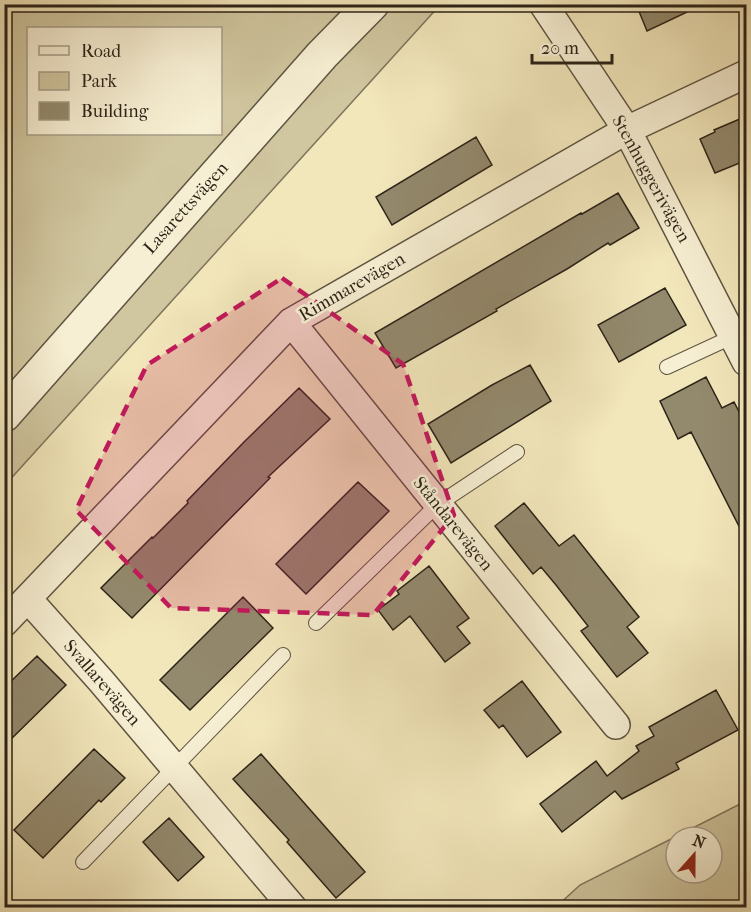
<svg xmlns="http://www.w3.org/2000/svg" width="751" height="912" viewBox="0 0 751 912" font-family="'IM FELL French Canon',serif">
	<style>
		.green { fill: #d0c69f; stroke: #7e745c; stroke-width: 1.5; fill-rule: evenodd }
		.building { fill: #93896d; stroke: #2c2318; stroke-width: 1.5 }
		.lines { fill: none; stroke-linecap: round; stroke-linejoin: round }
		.service-casing { stroke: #5e5441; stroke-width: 16 }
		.minor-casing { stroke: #5e5441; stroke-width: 30 }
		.tertiary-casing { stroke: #5e5441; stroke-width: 36 }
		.service { stroke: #f7efd3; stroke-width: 14 }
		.minor { stroke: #f7efd3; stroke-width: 27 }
		.tertiary { stroke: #f7efd3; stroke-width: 33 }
		.marked { fill: #c2185b; fill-opacity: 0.2; stroke: #c2185b; stroke-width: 4.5; stroke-dasharray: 12 8; stroke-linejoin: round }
		.labels { text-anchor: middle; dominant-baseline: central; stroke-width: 5; stroke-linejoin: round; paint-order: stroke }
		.street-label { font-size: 18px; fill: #2c2318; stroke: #f7efd3 }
	</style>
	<rect width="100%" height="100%" fill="#f2e7bb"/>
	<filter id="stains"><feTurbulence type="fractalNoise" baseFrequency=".00333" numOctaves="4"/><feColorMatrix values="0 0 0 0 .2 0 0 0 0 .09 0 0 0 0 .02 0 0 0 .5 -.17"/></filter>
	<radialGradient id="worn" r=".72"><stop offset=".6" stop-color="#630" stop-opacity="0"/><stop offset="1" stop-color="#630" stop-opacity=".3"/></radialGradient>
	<!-- green -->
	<path class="green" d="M 5,5 L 440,5 L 5,485 ZM 28,28 L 220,28 L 220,134 L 28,134 Z
		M 746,801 L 746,907 L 556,907 L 580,885 ZM 676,837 L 712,837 L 712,873 L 676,873 Z"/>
	<!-- building -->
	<path class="building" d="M 636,4 L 704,4 L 647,31 Z
		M 747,116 L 747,160 L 715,173 L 700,139 L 715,132 L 714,130 Z
		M 476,137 L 492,165 L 392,225 L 376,197 Z
		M 618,193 L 639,228 L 610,245 L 608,243 L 567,269 L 496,309 L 497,311 L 396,368 L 375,333 L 581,213 L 582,214 Z
		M 665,288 L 686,325 L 619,362 L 598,325 Z
		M 530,365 L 551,401 L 451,463 L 428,424 L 492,385 Z
		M 706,377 L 722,408 L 734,402 L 747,427 L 747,542 L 691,432 L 678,439 L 660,401 Z
		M 299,388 L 330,419 L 268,477 L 270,478 L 132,618 L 101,588 L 152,537 L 153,538 L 188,503 L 187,501 L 244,442 Z
		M 358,482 L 389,511 L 306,594 L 276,564 Z
		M 524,503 L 559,546 L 574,535 L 639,617 L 627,627 L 648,653 L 617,677 L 581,631 L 588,626 L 556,585 L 541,567 L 533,574 L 495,526 Z
		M 429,566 L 469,618 L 457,627 L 470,643 L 445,662 L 410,616 L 393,630 L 378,610 L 399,594 L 397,591 Z
		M 243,597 L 273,628 L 190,710 L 160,680 Z
		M 37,656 L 66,685 L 4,746 L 4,688 Z
		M 522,681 L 561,732 L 527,757 L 503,725 L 499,728 L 484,710 Z
		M 716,690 L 738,730 L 676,763 L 679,769 L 622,799 L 615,791 L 562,832 L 540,804 L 596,761 L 607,776 L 639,751 L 636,746 L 654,736 L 649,727 Z
		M 94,749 L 125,778 L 101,802 L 99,800 L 43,858 L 14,830 Z
		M 261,754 L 365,872 L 336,898 L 287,842 L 289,840 L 233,779 Z
		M 169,818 L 204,857 L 178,881 L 143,842 Z"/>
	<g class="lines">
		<defs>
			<path id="service" d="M 667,367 L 734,336
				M 316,623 L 437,505 L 517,452
				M 83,862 L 283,655"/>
			<path id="minor" d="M 543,4 L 627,130 L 746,362
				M 291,322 L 616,725
				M 28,599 L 102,682 L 293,908
				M 4,623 L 291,322 L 627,130 L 746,74"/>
			<path id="tertiary" d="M 4,415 L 322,55 L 372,4"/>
		</defs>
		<!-- service casing -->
		<use href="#service" class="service-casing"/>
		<!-- minor casing -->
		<use href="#minor" class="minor-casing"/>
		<!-- tertiary casing -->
		<use href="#tertiary" class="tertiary-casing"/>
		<!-- service -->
		<use href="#service" class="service"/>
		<!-- minor -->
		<use href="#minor" class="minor"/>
		<!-- tertiary -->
		<use href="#tertiary" class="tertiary"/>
	</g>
	<!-- marked area -->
	<path class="marked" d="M 282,278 L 403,364 L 454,515 L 373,615 L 171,608 L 76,510 L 147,365 Z"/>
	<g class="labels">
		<!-- street labels -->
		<g class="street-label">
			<text transform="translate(651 179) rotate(61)">Stenhuggerivägen</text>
			<text transform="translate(186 208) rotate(-48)">Lasarettsvägen</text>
			<text transform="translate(352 287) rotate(-30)">Rimmarevägen</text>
			<text transform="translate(453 524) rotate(51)">Ståndarevägen</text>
			<text transform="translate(102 683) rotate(49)">Svallarevägen</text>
		</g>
	</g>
	<!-- margin -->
	<rect width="751" height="912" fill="none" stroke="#f2e7bb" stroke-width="24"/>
	<rect x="6" y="6" width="739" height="900" fill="none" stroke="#2c2318" stroke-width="3"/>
	<rect x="12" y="12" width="727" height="888" fill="none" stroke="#2c2318" stroke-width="1.5"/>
	<!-- legend -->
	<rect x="27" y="27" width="195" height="108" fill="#f7efd3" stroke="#a69d88" stroke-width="1.5"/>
	<rect x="39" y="46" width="30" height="9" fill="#f7efd3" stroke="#a69d88" stroke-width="1.5"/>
	<text x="81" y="57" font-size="18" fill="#2c2318">Road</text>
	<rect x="39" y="72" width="30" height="18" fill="#d0c69f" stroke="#a69d88" stroke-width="1.5"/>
	<text x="81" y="87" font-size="18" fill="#2c2318">Park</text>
	<rect x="39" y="102" width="30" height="18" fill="#93896d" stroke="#a69d88" stroke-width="1.5"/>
	<text x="81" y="117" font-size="18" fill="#2c2318">Building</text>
	<!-- north arrow -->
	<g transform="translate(694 855) rotate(21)"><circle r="28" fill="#f7efd3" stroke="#a69d88" stroke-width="1.5"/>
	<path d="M0-4.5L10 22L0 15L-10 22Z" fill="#8f2418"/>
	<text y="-9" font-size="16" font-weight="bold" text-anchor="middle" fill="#2c2318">N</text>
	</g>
	<!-- scale -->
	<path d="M532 54v9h80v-9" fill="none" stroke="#2c2318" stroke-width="3"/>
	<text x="541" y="54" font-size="18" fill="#2c2318" stroke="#f7efd3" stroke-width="4.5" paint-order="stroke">20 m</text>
	<rect width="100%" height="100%" filter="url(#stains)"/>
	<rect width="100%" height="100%" fill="url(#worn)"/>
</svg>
